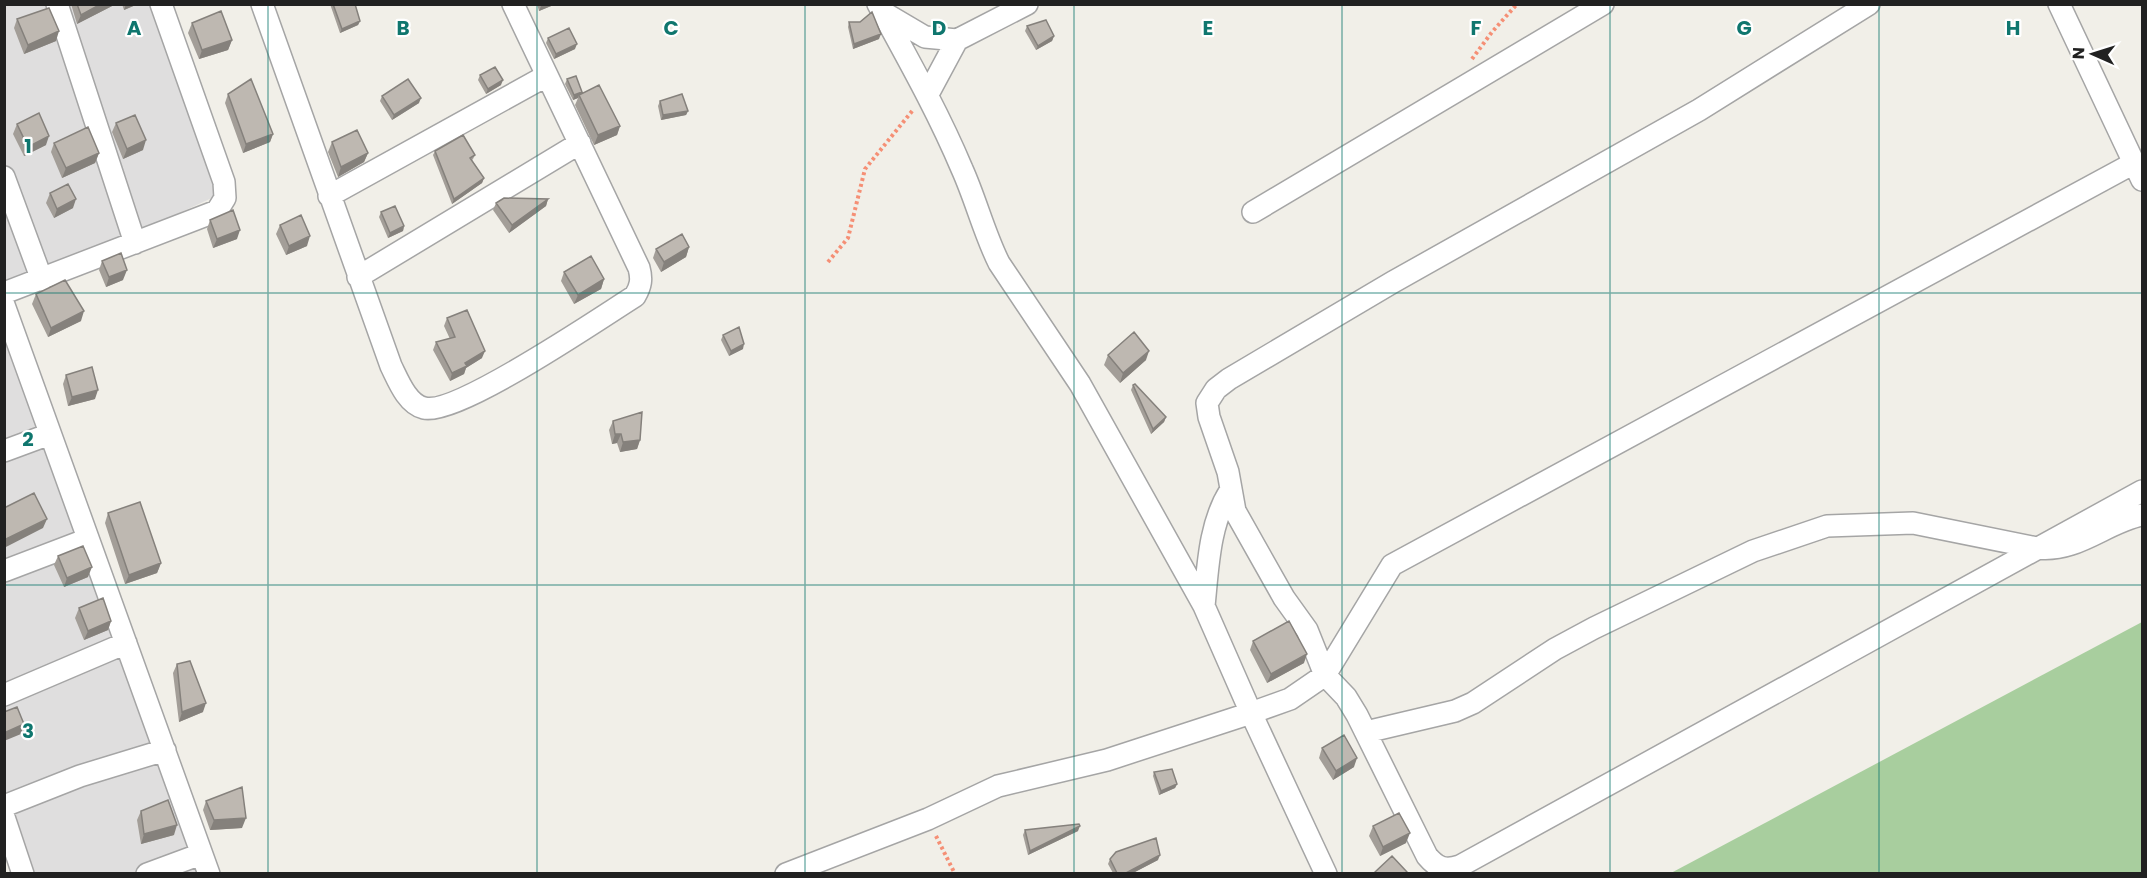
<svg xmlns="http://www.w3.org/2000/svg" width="2147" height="878" viewBox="0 0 2147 878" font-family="Poppins,sans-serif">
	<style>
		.residential { fill: #dfdede }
		.forest { fill: #a8ce9e }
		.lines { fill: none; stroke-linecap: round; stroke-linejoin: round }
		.minor-casing { stroke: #a5a5a5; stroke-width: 24 }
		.path { stroke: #f58f75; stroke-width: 4; stroke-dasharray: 3 3; stroke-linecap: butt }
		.minor { stroke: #fff; stroke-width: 21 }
		.wall { fill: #a39e98 }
		.shaded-wall { fill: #85817c }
		.building { fill: #beb8b1; stroke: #85817c; stroke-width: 1.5 }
		.grid { fill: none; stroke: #0f766e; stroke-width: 1.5; stroke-opacity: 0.55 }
		.grid-label { font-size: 20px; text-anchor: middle; font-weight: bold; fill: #0f766e; stroke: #fff; stroke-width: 4.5; stroke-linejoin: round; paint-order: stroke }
	</style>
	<rect width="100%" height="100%" fill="#f1efe8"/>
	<!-- residential -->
	<path class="residential" d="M 4,5 L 155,5 L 216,196 L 5,294 Z
		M 4,298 L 206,873 L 22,873 L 5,832 Z"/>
	<!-- forest -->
	<path class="forest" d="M 2142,622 L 2142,873 L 1671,873 Z"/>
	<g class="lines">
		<defs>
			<path id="minor" d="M 57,4 L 135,243
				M 262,4 L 391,366 C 398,380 407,404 424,408 C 457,416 600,318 635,296 C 641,286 642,279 639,268 L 513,4
				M 878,4 C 908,59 938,112 962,169 C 976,200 984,233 999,263 L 1080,384 L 1204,606 L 1251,713 L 1290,699 L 1325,675 L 1392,565 L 2134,163
				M 1869,4 L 1699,110 L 1393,282 L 1229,379 L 1216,389 L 1207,403 L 1209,417 L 1228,472 L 1235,511 L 1284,598 L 1307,630 L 1325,675 L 1346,697 L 1357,715 L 1427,856 C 1437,868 1445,871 1460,866 L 2142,491
				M 2059,4 L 2142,180
				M 886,14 L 925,37 L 957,40
				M 928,94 L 957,40 L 1027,4
				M 4,177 L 42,280
				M 329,196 L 546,76
				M 1253,212 L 1603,4
				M 358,277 L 580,143
				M 4,293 L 217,211 L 225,198 L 224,182 L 161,4
				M 4,305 L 209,874
				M 4,451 L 50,434
				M 4,571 L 88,539
				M 1204,606 C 1208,567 1209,524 1230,491
				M 4,695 L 126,643
				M 1366,732 L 1455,711 L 1473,703 L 1555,649 L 1594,628 L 1753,551 L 1827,526 L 1913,523 L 2037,548 C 2077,553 2106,522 2142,515
				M 4,806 L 80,776 L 165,750
				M 4,817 L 23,874
				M 147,874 L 201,854
				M 786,874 L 928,819 L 998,786 L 1107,760 L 1251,713 L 1326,874"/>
		</defs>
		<!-- minor casing -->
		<use href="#minor" class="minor-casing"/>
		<!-- path -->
		<path class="path" d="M 1472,59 L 1492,32 L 1517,4
			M 828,262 L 848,238 L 865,169 L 913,110
			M 936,836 L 955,874"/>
		<!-- minor -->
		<use href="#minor" class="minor"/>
	</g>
	<!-- wall -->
	<path class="wall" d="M 71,4 L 116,4 L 77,24 Z
		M 122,4 L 138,4 L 124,10 Z
		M 330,4 L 355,4 L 360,21 L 358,25 L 340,33 Z
		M 537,4 L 556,4 L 539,11 Z
		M 17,19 L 56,41 L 24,54 L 14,28 Z
		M 849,22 L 879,39 L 853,49 L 848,27 Z
		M 192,23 L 232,40 L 228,50 L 199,59 L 188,33 Z
		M 1027,26 L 1054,36 L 1052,41 L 1036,50 L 1025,31 Z
		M 548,38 L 575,49 L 554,59 L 546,43 Z
		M 480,75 L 501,85 L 486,94 L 478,80 Z
		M 567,79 L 582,92 L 581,94 L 620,126 L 617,135 L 594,145 L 575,105 L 578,98 L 573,100 L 565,84 Z
		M 228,94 L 273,134 L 270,142 L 243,153 L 225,103 Z
		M 382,96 L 419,103 L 392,120 L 380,101 Z
		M 660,101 L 688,111 L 686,115 L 661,120 L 658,106 Z
		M 116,123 L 143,150 L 123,159 L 112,132 Z
		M 17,124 L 46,145 L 24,156 L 13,134 Z
		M 332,142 L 368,153 L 364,162 L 338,177 L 328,152 Z
		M 54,143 L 99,153 L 95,163 L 62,178 L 51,152 Z
		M 435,151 L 475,155 L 473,159 L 472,160 L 484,178 L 482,183 L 452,204 L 433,155 Z
		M 50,193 L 73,208 L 54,218 L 46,203 Z
		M 548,199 L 546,206 L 509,233 L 493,210 L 496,203 Z
		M 381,212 L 404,226 L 403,231 L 388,238 L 379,217 Z
		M 210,220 L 237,239 L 213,248 L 207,229 Z
		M 280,225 L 307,246 L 286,255 L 276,234 Z
		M 689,247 L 686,257 L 661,272 L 653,258 L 656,249 Z
		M 102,261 L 123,280 L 106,287 L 99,270 Z
		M 564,272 L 604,279 L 601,289 L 574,304 L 561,281 Z
		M 36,294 L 81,321 L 48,337 L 32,304 Z
		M 447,318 L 482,358 L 466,368 L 464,374 L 450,381 L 433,350 L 436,342 L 450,339 L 444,326 Z
		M 723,335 L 743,349 L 729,356 L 721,340 Z
		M 1108,355 L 1146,360 L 1120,383 L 1104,365 Z
		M 66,375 L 95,399 L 68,406 L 63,384 Z
		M 1133,385 L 1166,417 L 1164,422 L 1151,434 L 1131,390 Z
		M 613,421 L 640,440 L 637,449 L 620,452 L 617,443 L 612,444 L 609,430 Z
		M 108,513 L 161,563 L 157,573 L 125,584 L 105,523 Z
		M 58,556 L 88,577 L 64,587 L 54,565 Z
		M 79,608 L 111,621 L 108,630 L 84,640 L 75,618 Z
		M 1253,641 L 1304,663 L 1267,683 L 1250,650 Z
		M 177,664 L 203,712 L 179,722 L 173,673 Z
		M 1322,748 L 1354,767 L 1333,780 L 1319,758 Z
		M 1154,772 L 1177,784 L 1175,788 L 1159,795 L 1153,776 Z
		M 206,801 L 242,828 L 210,830 L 203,810 Z
		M 141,811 L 174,835 L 141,844 L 137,820 Z
		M 1373,826 L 1406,843 L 1380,856 L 1369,836 Z
		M 1025,830 L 1078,831 L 1028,855 L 1023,835 Z
		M 1110,859 L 1158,860 L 1133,873 L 1113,873 L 1108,864 Z"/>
	<!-- shaded-wall -->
	<path class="shaded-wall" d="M 101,4 L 116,4 L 77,24 L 81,15 Z
		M 126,4 L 138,4 L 124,10 Z
		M 545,4 L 556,4 L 539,11 L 541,6 Z
		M 360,21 L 358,25 L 340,33 L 342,29 Z
		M 59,31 L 56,41 L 24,54 L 28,45 Z
		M 881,34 L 879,39 L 853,49 L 854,44 Z
		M 1054,36 L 1052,41 L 1036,50 L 1038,46 Z
		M 232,40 L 228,50 L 199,59 L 202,50 Z
		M 577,44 L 575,49 L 554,59 L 556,54 Z
		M 503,80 L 501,85 L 486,94 L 488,89 Z
		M 582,92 L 580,97 L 579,95 L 578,98 L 573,100 L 574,95 Z
		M 421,98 L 419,103 L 392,120 L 394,115 Z
		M 688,111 L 686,115 L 661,120 L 663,115 Z
		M 620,126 L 617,135 L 594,145 L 598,135 Z
		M 273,134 L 270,142 L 243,153 L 246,144 Z
		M 49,136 L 46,145 L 24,156 L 28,147 Z
		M 146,140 L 143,150 L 123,159 L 127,149 Z
		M 99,153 L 95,163 L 62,178 L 66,168 Z
		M 368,153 L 364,162 L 338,177 L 341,167 Z
		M 484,178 L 482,183 L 452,204 L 454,199 Z
		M 76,199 L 73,208 L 54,218 L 57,209 Z
		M 548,199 L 546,206 L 509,233 L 512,225 Z
		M 404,226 L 403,231 L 388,238 L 390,233 Z
		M 240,230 L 237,239 L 213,248 L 217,239 Z
		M 310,236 L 307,246 L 286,255 L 289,246 Z
		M 689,247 L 686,257 L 661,272 L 664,262 Z
		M 127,270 L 123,280 L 106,287 L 109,277 Z
		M 604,279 L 601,289 L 574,304 L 578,295 Z
		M 84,311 L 81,321 L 48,337 L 51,328 Z
		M 744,344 L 743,349 L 729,356 L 731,351 Z
		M 485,351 L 482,358 L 466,368 L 464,374 L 450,381 L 452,373 L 465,363 Z
		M 1149,351 L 1146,360 L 1120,383 L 1123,373 Z
		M 98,390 L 95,399 L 68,406 L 72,397 Z
		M 1166,417 L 1164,422 L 1151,434 L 1153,429 Z
		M 615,434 L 621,434 L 617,443 L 612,444 Z
		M 640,440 L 637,449 L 620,452 L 623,442 Z
		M 47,519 L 43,528 L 4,548 L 4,540 Z
		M 161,563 L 157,573 L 125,584 L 129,575 Z
		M 92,567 L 88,577 L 64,587 L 67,578 Z
		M 111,621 L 108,630 L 84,640 L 88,631 Z
		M 1307,654 L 1304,663 L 1267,683 L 1271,674 Z
		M 206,703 L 203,712 L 179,722 L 182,712 Z
		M 24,724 L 21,734 L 4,741 L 4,733 Z
		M 1357,758 L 1354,767 L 1333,780 L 1336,771 Z
		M 1177,784 L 1175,788 L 1159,795 L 1161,791 Z
		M 246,818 L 242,828 L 210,830 L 214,820 Z
		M 177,825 L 174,835 L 141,844 L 144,834 Z
		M 1080,826 L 1078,831 L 1028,855 L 1030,851 Z
		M 1410,833 L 1406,843 L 1380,856 L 1383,847 Z
		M 1160,855 L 1158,860 L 1133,873 L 1126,873 Z"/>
	<!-- building -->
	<path class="building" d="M 77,4 L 101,4 L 81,15 Z
		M 333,4 L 355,4 L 360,21 L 342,29 Z
		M 49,8 L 59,31 L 28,45 L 17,19 Z
		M 221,11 L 232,40 L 202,50 L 192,23 Z
		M 872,12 L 881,34 L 854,44 L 849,22 L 860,22 Z
		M 1046,20 L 1054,36 L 1038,46 L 1027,26 Z
		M 569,28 L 577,44 L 556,54 L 548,38 Z
		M 495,67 L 503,80 L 488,89 L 480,75 Z
		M 576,76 L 582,92 L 574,95 L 567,79 Z
		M 251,79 L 273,134 L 246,144 L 228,94 Z
		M 408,79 L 421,98 L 394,115 L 382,96 Z
		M 599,85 L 620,126 L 598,135 L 579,95 Z
		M 682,94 L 688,111 L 663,115 L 660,101 Z
		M 39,113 L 49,136 L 28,147 L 17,124 Z
		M 135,115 L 146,140 L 127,149 L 116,123 Z
		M 88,127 L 99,153 L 66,168 L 54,143 Z
		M 357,130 L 368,153 L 341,167 L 332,142 Z
		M 463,135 L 475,155 L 470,158 L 484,178 L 454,199 L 435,151 Z
		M 68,184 L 76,199 L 57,209 L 50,193 Z
		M 504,198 L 548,199 L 512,225 L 496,203 Z
		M 395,206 L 404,226 L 390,233 L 381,212 Z
		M 233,210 L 240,230 L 217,239 L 210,220 Z
		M 301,215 L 310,236 L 289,246 L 280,225 Z
		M 682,234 L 689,247 L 664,262 L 656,249 Z
		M 121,253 L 127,270 L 109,277 L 102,261 Z
		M 591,256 L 604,279 L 578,295 L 564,272 Z
		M 65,280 L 84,311 L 51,328 L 36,294 Z
		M 467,310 L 485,351 L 465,363 L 467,366 L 452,373 L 436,342 L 455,337 L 447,318 Z
		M 739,327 L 744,344 L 731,351 L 723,335 Z
		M 1134,332 L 1149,351 L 1123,373 L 1108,355 Z
		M 92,367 L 98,390 L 72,397 L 66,375 Z
		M 1135,384 L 1166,417 L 1153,429 L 1133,385 Z
		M 642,412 L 640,440 L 623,442 L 621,434 L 615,434 L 613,421 Z
		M 34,493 L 47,519 L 4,540 L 4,508 Z
		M 140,502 L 161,563 L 129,575 L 108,513 Z
		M 83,546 L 92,567 L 67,578 L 58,556 Z
		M 103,598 L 111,621 L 88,631 L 79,608 Z
		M 1289,621 L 1307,654 L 1271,674 L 1253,641 Z
		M 190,661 L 206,703 L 182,712 L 177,664 Z
		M 17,707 L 24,724 L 4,733 L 4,712 Z
		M 1344,735 L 1357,758 L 1336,771 L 1322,748 Z
		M 1172,769 L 1177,784 L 1161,791 L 1154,772 Z
		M 242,787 L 246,818 L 214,820 L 206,801 Z
		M 168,800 L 177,825 L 144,834 L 141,811 Z
		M 1399,813 L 1410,833 L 1383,847 L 1373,826 Z
		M 1079,824 L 1080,826 L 1030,851 L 1025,830 Z
		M 1156,838 L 1160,855 L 1126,873 L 1117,873 L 1110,859 L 1116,852 Z
		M 1392,856 L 1407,872 L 1405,873 L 1377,873 L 1375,872 Z"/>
	<!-- grid -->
	<path class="grid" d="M 268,4 L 268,874M 537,4 L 537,874M 805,4 L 805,874M 1074,4 L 1074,874M 1342,4 L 1342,874M 1610,4 L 1610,874M 1879,4 L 1879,874M 4,293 L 2142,293M 4,585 L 2142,585"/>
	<g class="grid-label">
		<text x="134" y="35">A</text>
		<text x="403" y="35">B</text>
		<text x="671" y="35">C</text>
		<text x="939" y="35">D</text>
		<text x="1208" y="35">E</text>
		<text x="1476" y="35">F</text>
		<text x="1744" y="35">G</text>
		<text x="2013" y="35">H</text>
		<text x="28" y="153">1</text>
		<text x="28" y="446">2</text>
		<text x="28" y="738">3</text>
	</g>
	<!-- border -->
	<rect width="2147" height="878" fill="none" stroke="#212121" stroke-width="12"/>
	<!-- north arrow -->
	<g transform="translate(2093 54) rotate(273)" stroke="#ffffff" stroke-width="4.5" paint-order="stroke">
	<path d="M0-4.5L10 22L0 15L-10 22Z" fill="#212121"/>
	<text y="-9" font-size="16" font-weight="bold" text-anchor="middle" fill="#212121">N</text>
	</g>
</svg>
